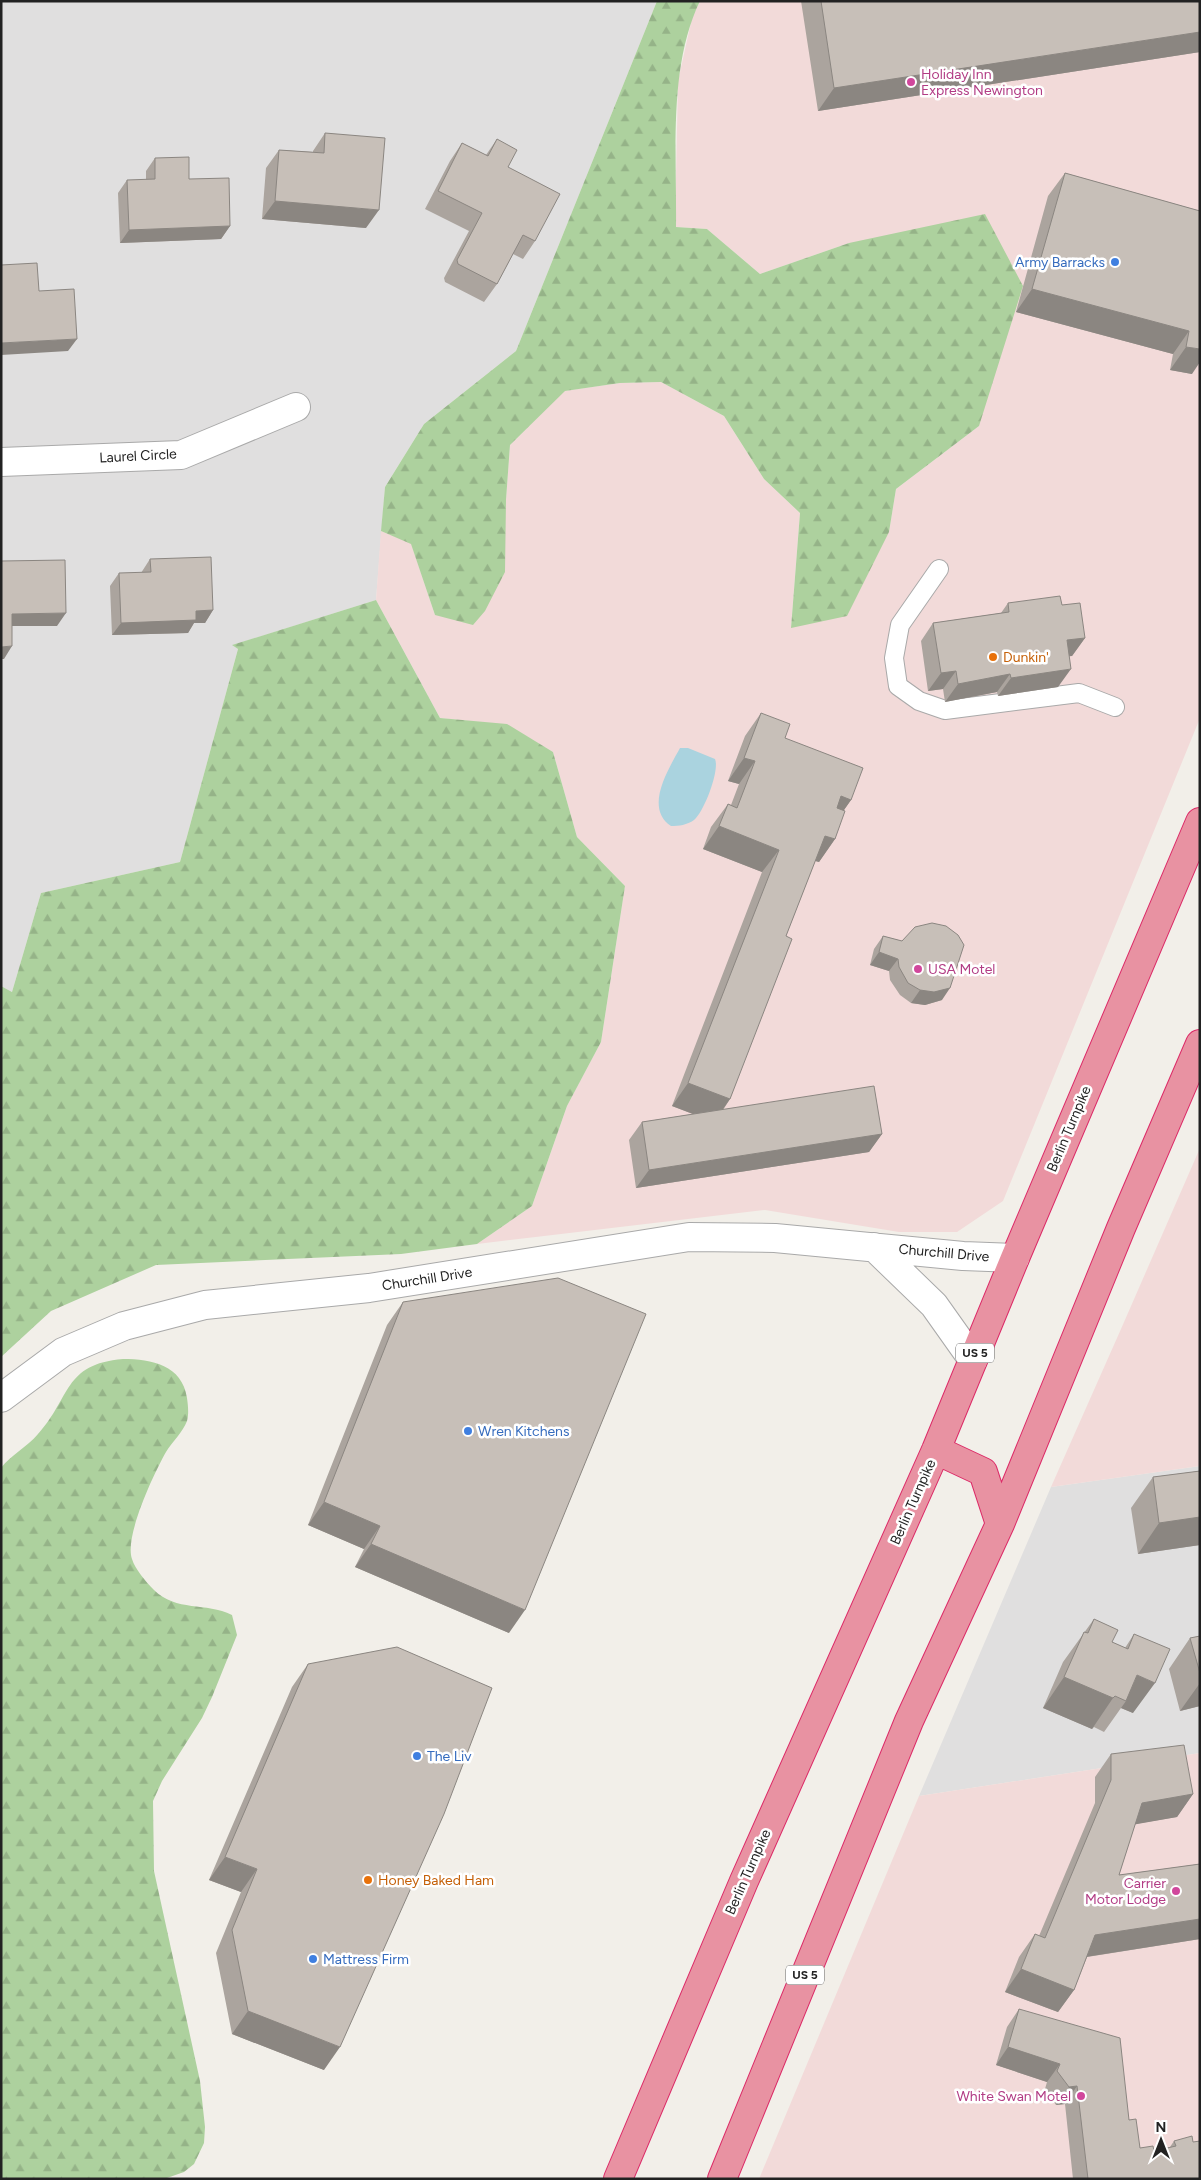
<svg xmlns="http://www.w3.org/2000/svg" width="1201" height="2180" viewBox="0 0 1201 2180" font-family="Figtree,sans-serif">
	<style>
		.residential { fill: #e0dfdf }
		.commercial { fill: #f2dad9 }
		.forest { fill: url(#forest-firs) }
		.water { fill: #aad3df }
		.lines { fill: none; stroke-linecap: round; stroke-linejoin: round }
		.lane-casing { stroke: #a9a9a9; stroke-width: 20 }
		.street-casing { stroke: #a9a9a9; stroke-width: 30 }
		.highway-casing { stroke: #dc2a67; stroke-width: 30 }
		.lane { stroke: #fff; stroke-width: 18 }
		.street { stroke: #fff; stroke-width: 28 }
		.highway { stroke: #e892a2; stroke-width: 28 }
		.wall { fill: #aba49e }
		.shaded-wall { fill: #8b8681 }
		.building { fill: #c7bfb8; stroke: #8b8681 }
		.hotel-dot { fill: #d1479c; stroke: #fff; stroke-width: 2 }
		.shop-dot { fill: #3f7fe0; stroke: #fff; stroke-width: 2 }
		.food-dot { fill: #e8710a; stroke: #fff; stroke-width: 2 }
		.labels { text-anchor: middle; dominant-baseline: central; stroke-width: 5; stroke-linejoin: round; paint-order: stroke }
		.shield { fill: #fff; stroke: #646464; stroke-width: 1 }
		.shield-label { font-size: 12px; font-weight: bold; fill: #222 }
		.hotel-label { font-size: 14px; fill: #b23c85; stroke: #fff; text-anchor: start }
		.shop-label { font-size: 14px; fill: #366cbe; stroke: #fff; text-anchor: start }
		.street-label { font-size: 14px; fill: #222; stroke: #fff }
		.food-label { font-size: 14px; fill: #c56008; stroke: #fff; text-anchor: start }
	</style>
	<defs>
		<pattern id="forest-firs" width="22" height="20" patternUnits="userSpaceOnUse" patternTransform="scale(1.25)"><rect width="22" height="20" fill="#add19e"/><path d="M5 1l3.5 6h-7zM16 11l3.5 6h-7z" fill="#95b388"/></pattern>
	</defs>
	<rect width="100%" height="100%" fill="#f2efe9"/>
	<!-- residential -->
	<path class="residential" d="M 1,1 L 657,1 L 516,351 L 424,424 L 385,487 L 376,600 L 233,645 L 238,649 L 180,862 L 41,893 L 12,992 L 1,986 Z
		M 1200,1466 L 1200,1753 L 919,1796 L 1051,1487 Z"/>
	<!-- commercial -->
	<path class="commercial" d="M 700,1 L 1200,1 L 1200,718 L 1003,1201 L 957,1232 L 899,1232 L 765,1210 L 477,1244 L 532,1206 L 567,1106 L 601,1042 L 625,886 L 577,837 L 553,752 L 507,725 L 440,718 L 376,600 L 381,531 L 411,543 L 435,615 L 506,500 L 510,445 L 564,391 L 620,383 L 661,382 L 724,416 L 764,479 L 800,513 L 791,627 L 889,532 L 896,489 L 979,426 L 849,243 L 760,274 L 707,229 L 675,227 L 678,81 L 692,18 Z
		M 1200,1148 L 1200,1466 L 1051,1487 L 1121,1329 Z
		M 1200,1753 L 1200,2179 L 759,2179 L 919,1796 Z"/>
	<!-- forest -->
	<path class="forest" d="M 657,1 L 700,1 C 668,67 677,155 676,227 L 707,229 L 760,274 L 849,243 L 985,214 L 1023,286 L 979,426 L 896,489 L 889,532 L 847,616 L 791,628 L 800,513 L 764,479 L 724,416 L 661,382 L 620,383 L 565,391 L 510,445 L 506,500 L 505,572 L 485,611 L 473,625 L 435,615 L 411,544 L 381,531 L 385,487 L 424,424 L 516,351 Z
		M 376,600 L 440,718 L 507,724 L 553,752 L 577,837 L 625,886 L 601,1042 L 567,1106 L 532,1206 L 477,1244 L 401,1254 L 156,1265 L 51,1311 L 1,1357 L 1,986 L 12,992 L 41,893 L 180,862 L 238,649 L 232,645 Z
		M 123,1359 C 152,1359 182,1365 187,1398 C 188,1405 189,1414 187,1421 C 183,1432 172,1442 166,1452 C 154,1473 124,1537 132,1559 C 135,1569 146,1582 154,1590 C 176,1612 206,1602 232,1615 L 237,1635 L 212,1697 L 202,1718 L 162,1781 L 153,1801 L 154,1871 L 200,2081 L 205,2127 L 204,2143 L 194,2164 L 184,2172 L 164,2179 L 1,2179 L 1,1468 C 11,1455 27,1447 38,1434 C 71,1398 63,1364 123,1359 Z"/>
	<!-- water -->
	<path class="water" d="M 680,748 L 688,748 L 715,759 C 720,770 704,812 694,820 C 687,825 679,826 671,826 C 644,808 668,770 680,748 Z"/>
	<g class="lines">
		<defs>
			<path id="lane" d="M 939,569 L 900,625 L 894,658 L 898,686 L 919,701 L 945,710 L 1079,693 L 1115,707"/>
			<path id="street" d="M 1,462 L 181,455 L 296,407
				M 874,1247 L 934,1305 L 973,1360
				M 1,1398 L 63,1352 L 124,1326 L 205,1305 L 369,1288 L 689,1237 L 775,1238 L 963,1256 L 1015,1258"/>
			<path id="highway" d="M 936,1450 L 983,1472 L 1000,1524
				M 618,2179 L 744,1881 L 936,1450 L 1015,1258 L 1200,822
				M 722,2179 L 909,1721 L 1000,1524 L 1121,1228 L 1200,1044"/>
		</defs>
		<!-- lane casing -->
		<use href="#lane" class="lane-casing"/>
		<!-- street casing -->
		<use href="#street" class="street-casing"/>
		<!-- highway casing -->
		<use href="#highway" class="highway-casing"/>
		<!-- lane -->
		<use href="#lane" class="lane"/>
		<!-- street -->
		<use href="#street" class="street"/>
		<!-- highway -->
		<use href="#highway" class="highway"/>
	</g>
	<!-- wall -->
	<path class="wall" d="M 801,1 L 1200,1 L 1200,52 L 818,111 Z
		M 325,133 L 366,228 L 262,219 L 266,168 L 279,150 L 313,152 L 313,151 Z
		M 497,139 L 508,167 L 535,241 L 523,259 L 513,254 L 497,284 L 484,302 L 445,282 L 444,278 L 469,231 L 425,209 L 450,161 L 462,143 L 486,155 Z
		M 155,158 L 189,179 L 230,226 L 221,239 L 120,243 L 118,193 L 127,180 L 146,180 L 146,171 Z
		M 1065,173 L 1200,211 L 1192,374 L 1170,370 L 1173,354 L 1016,312 L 1048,196 Z
		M 150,559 L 213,610 L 205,623 L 194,623 L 188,633 L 112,635 L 110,586 L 119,573 L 141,573 Z
		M 1008,603 L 1062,605 L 1085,638 L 1072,656 L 1069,656 L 1058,687 L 998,696 L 997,692 L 945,702 L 943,689 L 928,691 L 921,641 L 933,623 L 1001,613 Z
		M 761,713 L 785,738 L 851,800 L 843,811 L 835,839 L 819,862 L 815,861 L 786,936 L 730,1099 L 723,1110 L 882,1134 L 869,1152 L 636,1188 L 629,1140 L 642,1122 L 693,1114 L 672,1106 L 762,872 L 703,849 L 711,827 L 728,804 L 731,805 L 739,784 L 728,781 L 745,736 Z
		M 883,936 L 902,941 L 942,1000 L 925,1005 L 911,1003 L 900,995 L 890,980 L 889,971 L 870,965 L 874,949 Z
		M 403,1302 L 509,1633 L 355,1567 L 364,1549 L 308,1525 L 387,1325 Z
		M 1200,1471 L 1200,1545 L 1138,1554 L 1131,1508 L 1153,1477 Z
		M 1094,1619 L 1112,1642 L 1125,1648 L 1134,1634 L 1133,1713 L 1121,1708 L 1104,1732 L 1094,1727 L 1092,1729 L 1043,1708 L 1063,1662 Z
		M 1200,1636 L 1200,1706 L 1180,1711 L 1169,1669 L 1190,1638 Z
		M 308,1664 L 324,2070 L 232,2034 L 216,1953 L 241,1892 L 209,1880 L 292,1687 Z
		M 1111,1754 L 1193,1794 L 1177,1817 L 1135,1824 L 1119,1875 L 1200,1864 L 1200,1939 L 1087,1957 L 1074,1990 L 1058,2012 L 1005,1992 L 1019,1957 L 1035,1934 L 1039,1936 L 1095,1803 L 1095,1777 Z
		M 1019,2009 L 1129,2120 L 1140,2148 L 1154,2151 L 1170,2147 L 1174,2141 L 1200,2179 L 1073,2179 L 1065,2104 L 1056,2105 L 1045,2089 L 1047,2082 L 996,2065 L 1007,2027 Z"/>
	<!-- shaded-wall -->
	<path class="shaded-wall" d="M 1200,32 L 1200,52 L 818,111 L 834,88 Z
		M 275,201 L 379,210 L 366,228 L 262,219 Z
		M 230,226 L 221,239 L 120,243 L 129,230 Z
		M 1032,289 L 1189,331 L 1173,354 L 1016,312 Z
		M 77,339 L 68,351 L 1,355 L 1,343 Z
		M 1186,347 L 1200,349 L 1200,362 L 1192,374 L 1170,370 Z
		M 213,610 L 205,623 L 194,623 L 188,633 L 112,635 L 121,623 L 196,611 Z
		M 66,613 L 57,626 L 3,626 L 12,614 Z
		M 1085,638 L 1072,656 L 1054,658 L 1067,640 Z
		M 12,646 L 4,659 L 1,659 L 1,647 Z
		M 1071,669 L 1058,687 L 998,696 L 1011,678 Z
		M 956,671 L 943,689 L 928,691 L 941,673 Z
		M 1010,674 L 997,692 L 945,702 L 958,684 Z
		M 744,758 L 755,761 L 739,784 L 728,781 Z
		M 841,796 L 851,800 L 835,823 L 825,819 Z
		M 719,826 L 779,850 L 762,872 L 703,849 Z
		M 825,836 L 835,839 L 819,862 L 809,859 Z
		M 879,952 L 898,959 L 889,971 L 870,965 Z
		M 950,988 L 942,1000 L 925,1005 L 911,1003 L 920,990 Z
		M 688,1083 L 730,1099 L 714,1122 L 672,1106 Z
		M 882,1134 L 869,1152 L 636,1188 L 649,1170 Z
		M 324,1502 L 380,1526 L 364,1549 L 308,1525 Z
		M 1200,1517 L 1200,1545 L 1138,1554 L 1159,1523 Z
		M 371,1544 L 525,1610 L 509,1633 L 355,1567 Z
		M 1137,1675 L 1155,1683 L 1133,1713 L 1121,1708 L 1126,1701 Z
		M 1064,1677 L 1113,1698 L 1092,1729 L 1043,1708 Z
		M 1200,1683 L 1200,1706 L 1180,1711 Z
		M 1193,1794 L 1177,1817 L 1126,1826 L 1142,1803 Z
		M 225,1857 L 257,1869 L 241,1892 L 209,1880 Z
		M 1200,1919 L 1200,1939 L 1079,1958 L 1095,1935 Z
		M 1021,1969 L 1074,1990 L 1058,2012 L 1005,1992 Z
		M 248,2011 L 340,2047 L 324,2070 L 232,2034 Z
		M 1008,2047 L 1060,2064 L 1047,2082 L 996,2065 Z
		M 1077,2086 L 1065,2104 L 1056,2105 L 1069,2087 Z"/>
	<!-- building -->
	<path class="building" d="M 821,1 L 1200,1 L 1200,32 L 834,88 Z
		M 325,133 L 385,138 L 379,210 L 275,201 L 279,150 L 324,153 Z
		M 497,139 L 517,150 L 508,167 L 560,194 L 535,241 L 523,235 L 497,284 L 458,264 L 457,260 L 482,213 L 438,191 L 462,143 L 488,156 Z
		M 189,157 L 189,179 L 229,178 L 230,226 L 129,230 L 127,180 L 155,179 L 155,158 Z
		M 1065,173 L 1200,211 L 1200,349 L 1186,347 L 1189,331 L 1032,289 Z
		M 37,263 L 39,291 L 74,289 L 77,339 L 1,343 L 1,265 Z
		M 211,557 L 213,610 L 196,611 L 196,620 L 121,623 L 119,573 L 151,572 L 150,559 Z
		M 65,560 L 66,613 L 12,614 L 12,646 L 1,647 L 1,561 Z
		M 1060,596 L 1062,605 L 1080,603 L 1085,638 L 1067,640 L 1071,669 L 1011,678 L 1010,674 L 958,684 L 956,671 L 941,673 L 933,623 L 1009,612 L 1008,603 Z
		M 761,713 L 790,724 L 785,738 L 863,768 L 851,800 L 841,796 L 837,808 L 845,811 L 835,839 L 825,836 L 786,936 L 792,939 L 730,1099 L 688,1083 L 779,850 L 719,826 L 728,804 L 737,808 L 755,761 L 744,758 Z
		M 932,923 L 946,926 L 958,935 L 964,945 L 950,988 L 934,992 L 920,990 L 908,983 L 899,967 L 898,959 L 879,952 L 883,936 L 902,941 L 915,927 Z
		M 874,1086 L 882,1134 L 649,1170 L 642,1122 Z
		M 558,1278 L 646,1314 L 525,1610 L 371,1544 L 380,1526 L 324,1502 L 403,1302 Z
		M 1200,1471 L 1200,1517 L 1159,1523 L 1153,1477 Z
		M 1094,1619 L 1118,1630 L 1112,1642 L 1128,1649 L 1134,1634 L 1170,1649 L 1155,1683 L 1137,1675 L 1126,1701 L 1115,1696 L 1113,1698 L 1064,1677 L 1084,1632 L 1088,1633 Z
		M 1200,1636 L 1200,1673 L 1190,1638 Z
		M 397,1647 L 492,1688 L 444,1814 L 340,2047 L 248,2011 L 232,1930 L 257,1869 L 225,1857 L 308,1664 Z
		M 1184,1745 L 1193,1794 L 1142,1803 L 1119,1875 L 1200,1864 L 1200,1919 L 1095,1935 L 1074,1990 L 1021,1969 L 1035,1934 L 1045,1938 L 1111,1780 L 1111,1754 Z
		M 1019,2009 L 1120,2038 L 1129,2120 L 1136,2119 L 1140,2148 L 1153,2146 L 1154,2151 L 1176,2146 L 1174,2141 L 1192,2136 L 1193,2142 L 1200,2141 L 1200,2179 L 1088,2179 L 1077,2086 L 1069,2087 L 1057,2071 L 1060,2064 L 1008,2047 Z"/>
	<!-- markers -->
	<g class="hotel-dot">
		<circle cx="911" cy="82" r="5"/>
		<circle cx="918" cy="969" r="5"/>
		<circle cx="1176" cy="1891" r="5"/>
		<circle cx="1081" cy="2096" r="5"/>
	</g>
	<g class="shop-dot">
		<circle cx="1115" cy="262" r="5"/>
		<circle cx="468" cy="1431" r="5"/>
		<circle cx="417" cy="1756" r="5"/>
		<circle cx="313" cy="1959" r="5"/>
	</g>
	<g class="food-dot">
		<circle cx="993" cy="657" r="5"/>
		<circle cx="368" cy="1880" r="5"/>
	</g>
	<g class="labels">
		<!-- shield labels -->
		<g class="shield">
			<rect x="956" y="1343.5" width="38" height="19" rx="4"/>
			<rect x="786" y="1965.5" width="38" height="19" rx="4"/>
		</g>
		<g class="shield-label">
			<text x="975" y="1353">US 5</text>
			<text x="805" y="1975">US 5</text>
		</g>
		<!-- hotel labels -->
		<g class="hotel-label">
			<text x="921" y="74">Holiday Inn<tspan x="921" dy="16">Express Newington</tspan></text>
			<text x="928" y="969">USA Motel</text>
			<text x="1166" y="1883" text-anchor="end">Carrier<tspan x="1166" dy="16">Motor Lodge</tspan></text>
			<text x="1071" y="2096" text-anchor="end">White Swan Motel</text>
		</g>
		<!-- shop labels -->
		<g class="shop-label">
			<text x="1105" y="262" text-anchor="end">Army Barracks</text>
			<text x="478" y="1431">Wren Kitchens</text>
			<text x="427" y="1756">The Liv</text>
			<text x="323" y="1959">Mattress Firm</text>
		</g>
		<!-- street labels -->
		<g class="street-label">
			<text transform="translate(138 456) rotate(-3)">Laurel Circle</text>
			<text transform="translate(1069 1129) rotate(-67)">Berlin Turnpike</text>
			<text transform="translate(944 1253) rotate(5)">Churchill Drive</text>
			<text transform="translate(427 1279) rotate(-9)">Churchill Drive</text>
			<text transform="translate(913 1502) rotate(-66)">Berlin Turnpike</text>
			<text transform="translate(748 1872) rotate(-66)">Berlin Turnpike</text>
		</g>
		<!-- food labels -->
		<g class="food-label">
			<text x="1003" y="657">Dunkin'</text>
			<text x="378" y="1880">Honey Baked Ham</text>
		</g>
	</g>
	<!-- border -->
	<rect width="1201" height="2180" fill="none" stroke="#222222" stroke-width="5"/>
	<!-- north arrow -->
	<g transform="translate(1161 2140)" stroke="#ffffff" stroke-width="4" paint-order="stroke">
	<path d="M0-4L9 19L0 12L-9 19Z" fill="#222222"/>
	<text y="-8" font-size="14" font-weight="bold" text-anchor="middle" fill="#222222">N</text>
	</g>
</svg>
